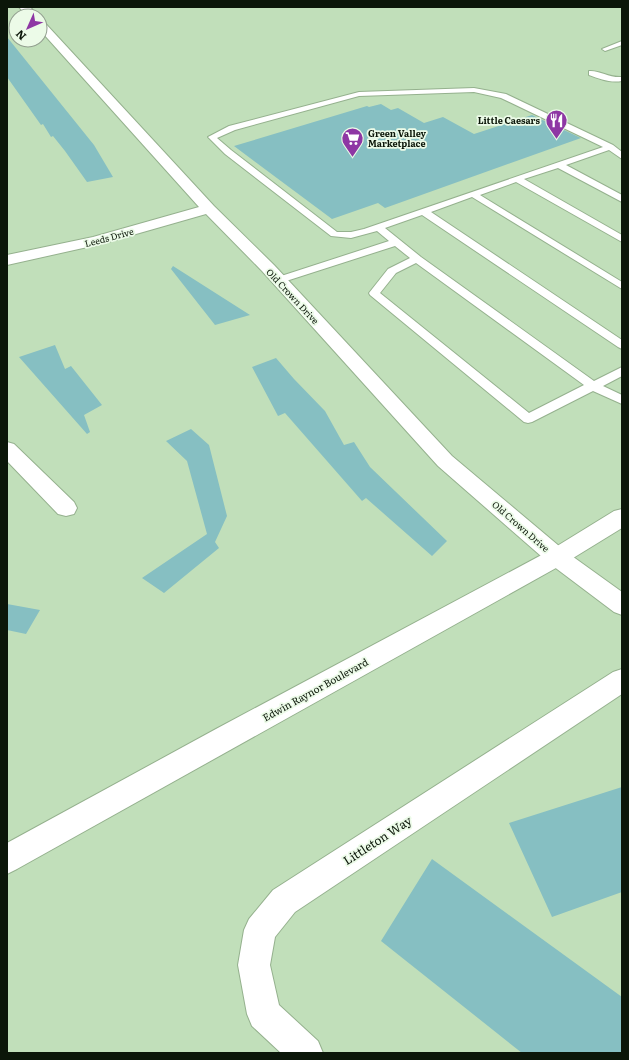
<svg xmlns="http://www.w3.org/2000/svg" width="629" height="1060" viewBox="0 0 629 1060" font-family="Literata,serif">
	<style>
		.building { fill: #86bfc2 }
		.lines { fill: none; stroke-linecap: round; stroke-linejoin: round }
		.lane-casing { stroke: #95b18e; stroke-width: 2 }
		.street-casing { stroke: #95b18e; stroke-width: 2 }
		.primary-casing { stroke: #95b18e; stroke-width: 2 }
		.lane { fill: #fff; fill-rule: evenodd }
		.street { fill: #fff; fill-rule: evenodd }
		.primary { fill: #fff; fill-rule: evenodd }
		.labels { text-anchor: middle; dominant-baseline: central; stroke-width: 3.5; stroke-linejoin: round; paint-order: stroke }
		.far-poi-label { font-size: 9px; font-weight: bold; fill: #0b1609; stroke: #ecfbe8; text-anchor: end }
		.far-street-label { font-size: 9px; fill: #0b1609; stroke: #ecfbe8 }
		.street-label { font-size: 10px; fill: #0b1609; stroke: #ecfbe8 }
		.near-street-label { font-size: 12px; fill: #0b1609; stroke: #ecfbe8 }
	</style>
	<rect width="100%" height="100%" fill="#c1dfba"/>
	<!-- building -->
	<path class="building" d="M 7,37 L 94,145 L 113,177 L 87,182 L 65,151 L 53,136 L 51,137 L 43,124 L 41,125 L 7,77 Z
		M 381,104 L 391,110 L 398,108 L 424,123 L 443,117 L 474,134 L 532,115 L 581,138 L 385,208 L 378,203 L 332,219 L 234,146 L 367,106 L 369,107 Z
		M 173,266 L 250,315 L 215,325 L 171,269 Z
		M 55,345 L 65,369 L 71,366 L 102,405 L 84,415 L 90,432 L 87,434 L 19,357 Z
		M 276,358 L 294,379 L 325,411 L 344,445 L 354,442 L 370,467 L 447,541 L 432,556 L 366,498 L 362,501 L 285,413 L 278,416 L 252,367 Z
		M 191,429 L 209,445 L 227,516 L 215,542 L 219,548 L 164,593 L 142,578 L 207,534 L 187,461 L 166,441 Z
		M 7,604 L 40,610 L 26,634 L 7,630 Z
		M 622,787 L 622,892 L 552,917 L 509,823 Z
		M 432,859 L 622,997 L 622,1053 L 522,1053 L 381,941 Z"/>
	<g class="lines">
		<defs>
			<path id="lane" d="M 622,41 L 622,45 L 605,51 L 602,49 Z
				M 589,71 C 599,70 609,78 622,77 L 622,81 C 610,83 600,79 589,75 Z
				M 474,88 L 506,94 L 613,145 L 622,152 L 622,159 L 609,150 L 566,165 L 622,195 L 622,202 L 558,168 L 524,179 L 622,235 L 622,242 L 516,182 L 480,195 L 622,282 L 622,289 L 472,197 L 431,212 L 622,340 L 622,349 L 618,347 L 422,215 L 385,228 L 421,257 L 594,381 L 622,367 L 622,376 L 603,386 L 622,395 L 622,404 L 593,391 L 532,422 L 528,423 L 524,422 L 370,295 L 369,293 L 388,269 L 410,258 L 395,246 L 283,282 L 275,282 L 274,280 L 275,278 L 389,241 L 377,231 L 351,238 L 331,236 L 225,154 L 208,137 L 229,126 L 359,92 ZM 474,92 L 501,98 L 603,147 L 364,229 L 351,232 L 337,232 L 231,150 L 217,138 L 235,130 L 359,96 ZM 416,263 L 584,385 L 529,413 L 380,293 L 396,273 Z"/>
			<path id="street" d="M 19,7 L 30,7 L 38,16 L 27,16 Z
				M 40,21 L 44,22 L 214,206 L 274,265 L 452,456 L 565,551 L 622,592 L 622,615 L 614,612 L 549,563 L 438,466 L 262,271 L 206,214 L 101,244 L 7,265 L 7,255 L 93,237 L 199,207 L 40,30 Z
				M 7,442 L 14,444 L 74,502 L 77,508 L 74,514 L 66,516 L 58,514 L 7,461 Z
				M 622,669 L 622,694 L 295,912 L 275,937 L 270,965 L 279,1005 L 318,1041 L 323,1053 L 281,1053 L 252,1026 L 247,1014 L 238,965 L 244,930 L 249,919 L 273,890 L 613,672 Z"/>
			<path id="primary" d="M 622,509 L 622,528 L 565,563 L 17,869 L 7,874 L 7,843 L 216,729 L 549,551 L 614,511 Z"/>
		</defs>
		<!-- lane casing -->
		<use href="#lane" class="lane-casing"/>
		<!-- street casing -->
		<use href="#street" class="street-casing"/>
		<!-- primary casing -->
		<use href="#primary" class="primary-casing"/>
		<!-- lane -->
		<use href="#lane" class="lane"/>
		<!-- street -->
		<use href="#street" class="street"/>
		<!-- primary -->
		<use href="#primary" class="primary"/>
	</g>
	<!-- icons -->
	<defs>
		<symbol id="restaurant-pin" viewBox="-11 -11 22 30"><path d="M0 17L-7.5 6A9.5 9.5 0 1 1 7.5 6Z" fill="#8e37a4" stroke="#ecfbe8"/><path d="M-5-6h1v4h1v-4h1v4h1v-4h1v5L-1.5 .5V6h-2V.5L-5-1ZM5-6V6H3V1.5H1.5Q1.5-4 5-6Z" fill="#fff"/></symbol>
		<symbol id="supermarket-pin" viewBox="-11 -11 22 30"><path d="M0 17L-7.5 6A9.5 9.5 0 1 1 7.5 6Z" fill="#8e37a4" stroke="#ecfbe8"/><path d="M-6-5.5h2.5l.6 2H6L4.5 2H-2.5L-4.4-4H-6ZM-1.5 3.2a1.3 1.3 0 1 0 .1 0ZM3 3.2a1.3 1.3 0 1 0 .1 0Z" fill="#fff"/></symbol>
	</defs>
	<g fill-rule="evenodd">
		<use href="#restaurant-pin" x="544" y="108" width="25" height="34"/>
		<use href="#supermarket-pin" x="340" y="126" width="25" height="34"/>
	</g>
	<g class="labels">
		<!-- far-poi labels -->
		<g class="far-poi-label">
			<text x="540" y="120">Little Caesars</text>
			<text x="368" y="133" text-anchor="start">Green Valley<tspan x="368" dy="10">Marketplace</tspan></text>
		</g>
		<!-- far-street labels -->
		<g class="far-street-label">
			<text transform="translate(109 237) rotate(-15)">Leeds Drive</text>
			<text transform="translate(293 296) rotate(47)">Old Crown Drive</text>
			<text transform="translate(521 526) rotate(41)">Old Crown Drive</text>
		</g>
		<!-- street labels -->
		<g class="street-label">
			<text transform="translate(315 689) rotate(-29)">Edwin Raynor Boulevard</text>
		</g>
		<!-- near-street labels -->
		<g class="near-street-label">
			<text transform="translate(377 840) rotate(-33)">Littleton Way</text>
		</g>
	</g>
	<!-- border -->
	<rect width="629" height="1060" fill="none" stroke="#0b1609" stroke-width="16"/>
	<!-- north arrow -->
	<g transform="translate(28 28) rotate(225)"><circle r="19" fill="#ecfbe8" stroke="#929f8f"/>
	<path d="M0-3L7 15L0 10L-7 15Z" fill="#8e37a4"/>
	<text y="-6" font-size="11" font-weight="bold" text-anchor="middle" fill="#0b1609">N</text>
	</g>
</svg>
